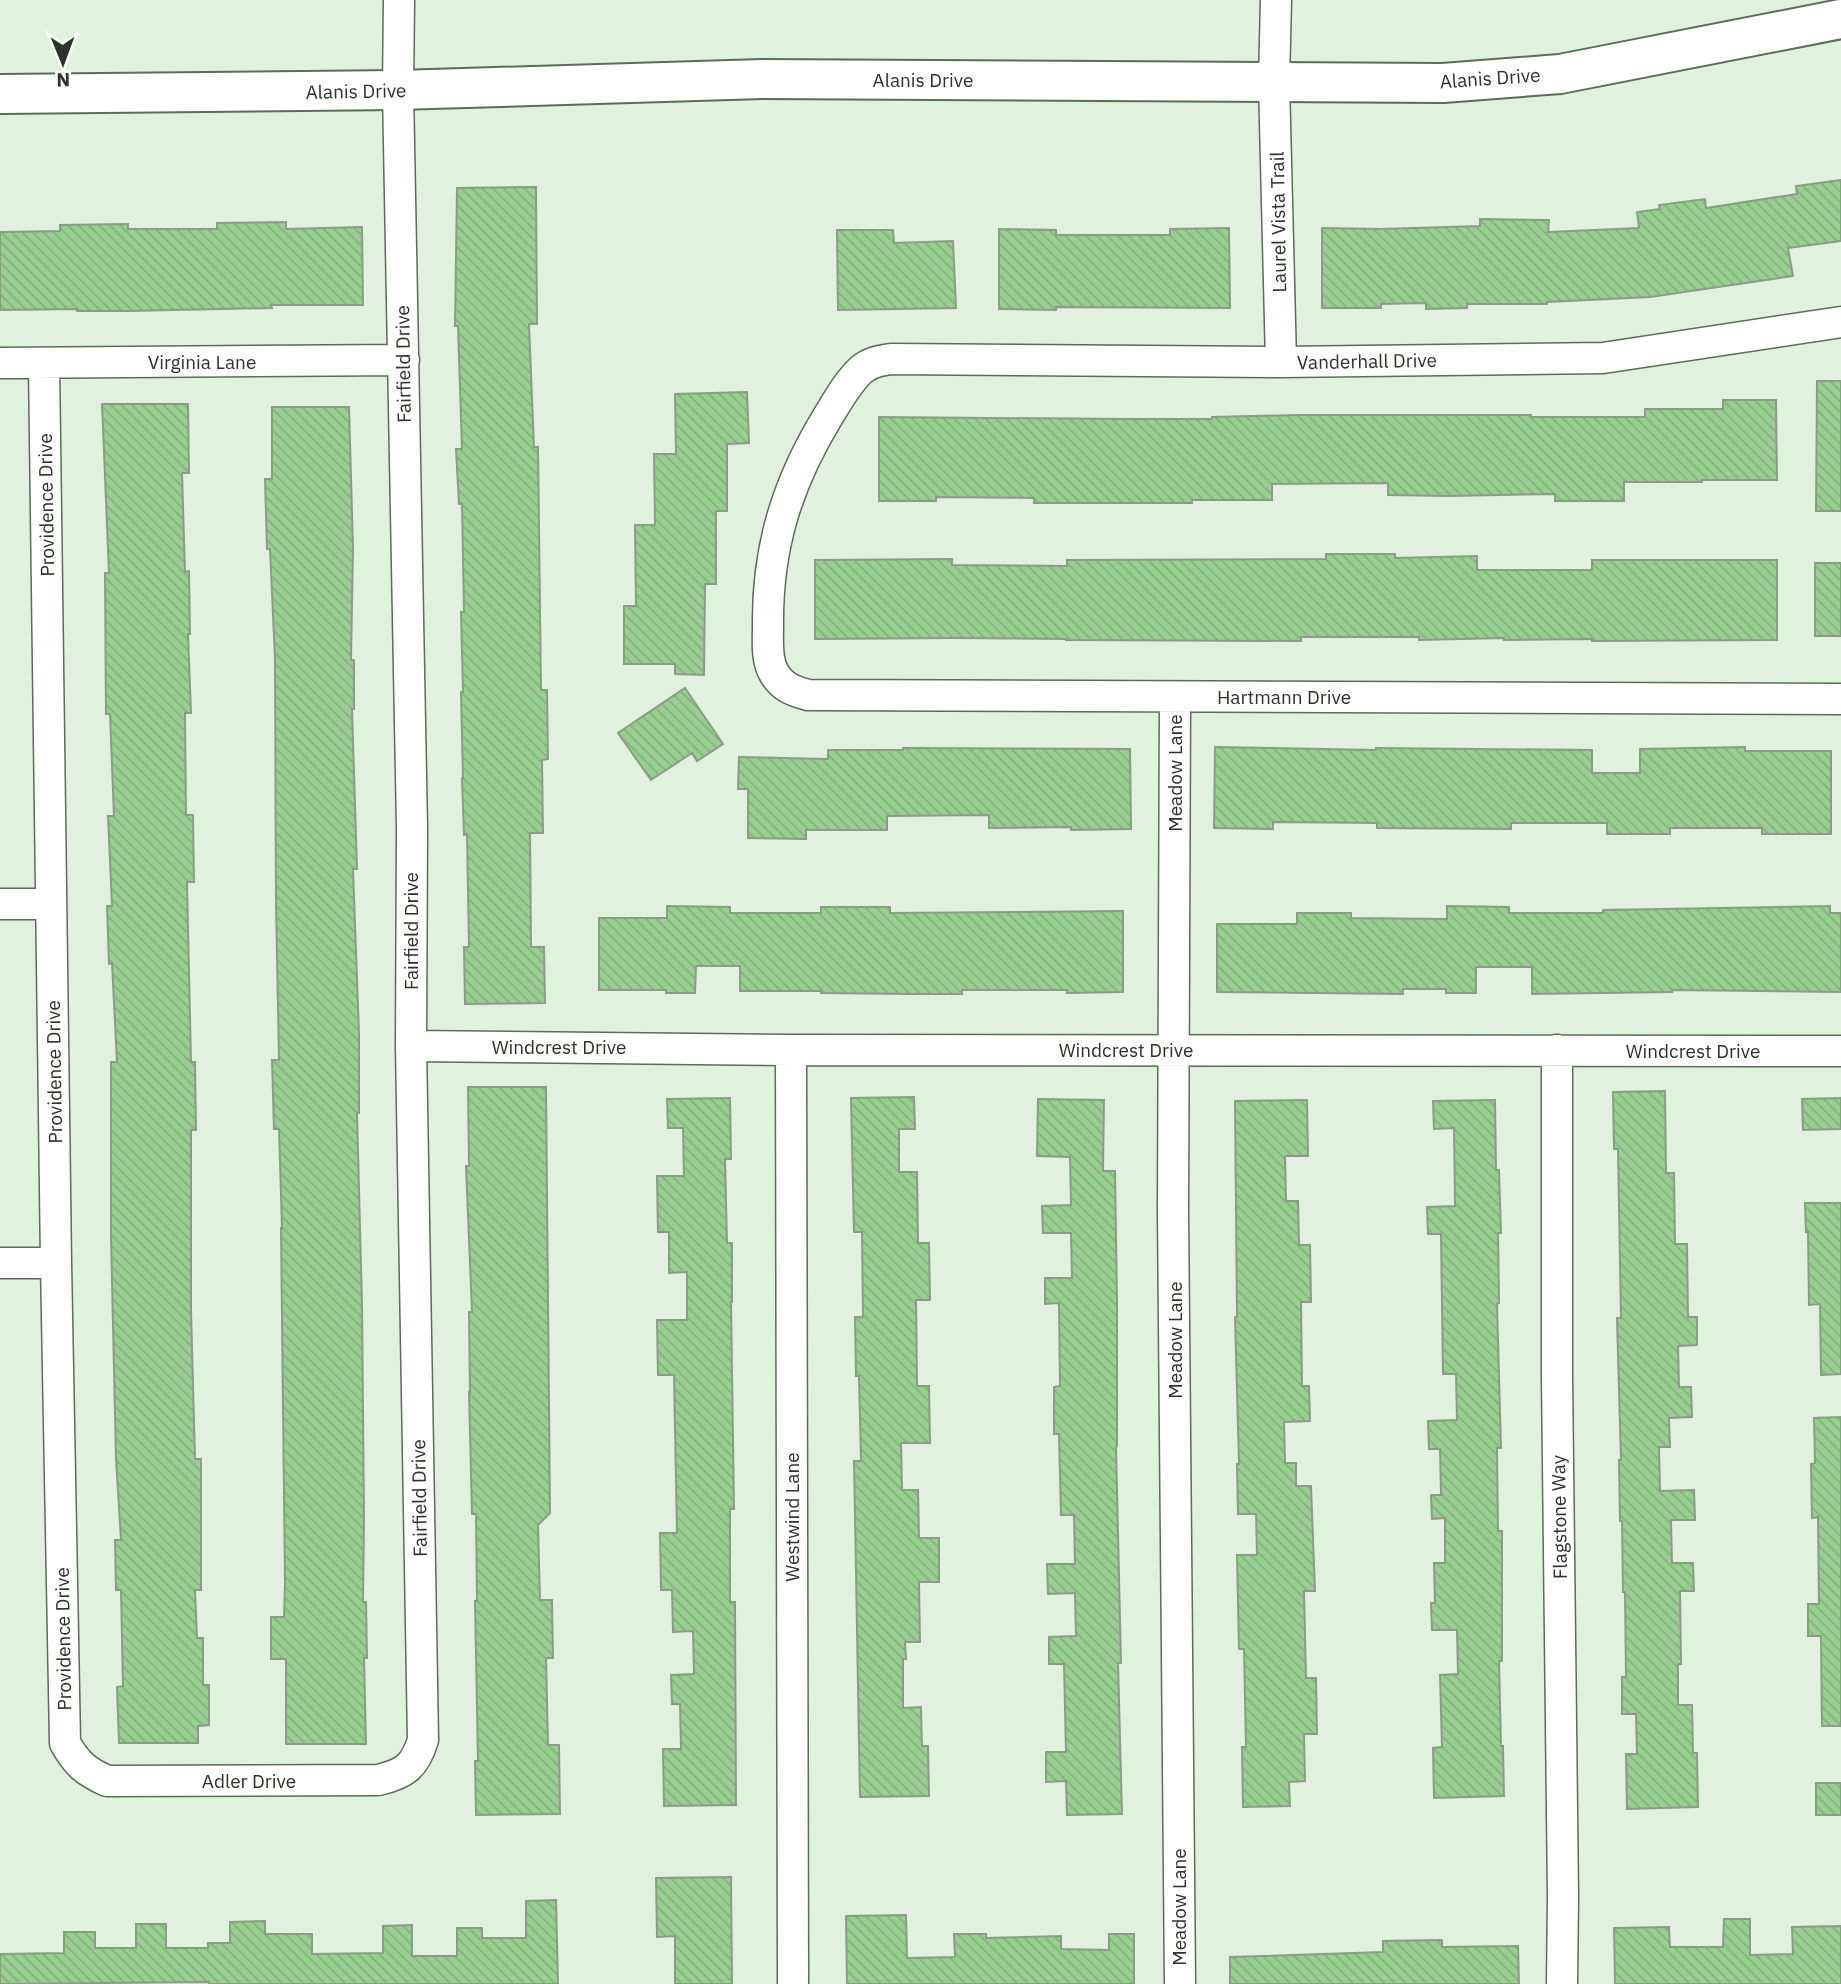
<svg xmlns="http://www.w3.org/2000/svg" width="1841" height="1984" viewBox="0 0 1841 1984" font-family="'IBM Plex Sans',sans-serif">
	<style>
		.building { fill: url(#building-back-hatch); stroke: #8b9b88; stroke-width: 2 }
		.lines { fill: none; stroke-linecap: round; stroke-linejoin: round }
		.street-casing { stroke: #5c6b5a; stroke-width: 33 }
		.secondary-casing { stroke: #5c6b5a; stroke-width: 42 }
		.street { stroke: #fff; stroke-width: 30 }
		.secondary { stroke: #fff; stroke-width: 38 }
		.labels { text-anchor: middle; dominant-baseline: central; stroke-width: 6; stroke-linejoin: round; paint-order: stroke }
		.street-label { font-size: 19px; fill: #2c332b; stroke: #fff }
	</style>
	<defs>
		<pattern id="building-back-hatch" width="6" height="6" patternUnits="userSpaceOnUse" patternTransform="scale(1.75)"><rect width="6" height="6" fill="#98cf90"/><path d="M-1 5l2 2M0 0l6 6M5-1l2 2" fill="none" stroke="#83b27c"/></pattern>
	</defs>
	<rect width="100%" height="100%" fill="#e0f2dd"/>
	<!-- building -->
	<path class="building" d="M 1841,180 L 1841,241 L 1788,248 L 1793,276 L 1650,297 L 1547,302 L 1547,304 L 1467,304 L 1467,308 L 1426,309 L 1426,303 L 1381,304 L 1381,308 L 1322,308 L 1322,228 L 1381,229 L 1480,226 L 1480,219 L 1549,220 L 1548,232 L 1639,228 L 1637,212 L 1660,209 L 1659,205 L 1705,199 L 1706,208 L 1797,194 L 1796,186 Z
		M 536,187 L 537,324 L 529,324 L 534,447 L 538,447 L 541,690 L 547,690 L 548,759 L 542,760 L 543,833 L 530,833 L 531,947 L 544,947 L 545,1003 L 465,1004 L 464,947 L 469,947 L 467,834 L 464,835 L 462,778 L 463,778 L 461,692 L 463,692 L 461,612 L 464,612 L 462,504 L 459,504 L 456,449 L 462,449 L 458,326 L 455,326 L 457,188 Z
		M 286,222 L 286,229 L 362,227 L 363,305 L 271,305 L 272,308 L 129,311 L 77,311 L 77,309 L 0,310 L 0,232 L 60,231 L 60,225 L 128,224 L 128,229 L 217,229 L 217,223 Z
		M 1229,228 L 1230,308 L 1056,307 L 1056,310 L 999,309 L 999,229 L 1056,230 L 1056,235 L 1170,235 L 1170,229 Z
		M 837,230 L 893,230 L 894,243 L 953,241 L 956,308 L 838,310 Z
		M 1817,381 L 1841,381 L 1841,511 L 1816,511 Z
		M 747,392 L 749,443 L 727,444 L 727,511 L 716,511 L 716,584 L 705,584 L 704,675 L 675,674 L 675,664 L 624,664 L 624,606 L 636,606 L 635,525 L 655,525 L 654,454 L 676,454 L 675,394 Z
		M 1723,400 L 1776,400 L 1777,480 L 1702,480 L 1702,482 L 1624,482 L 1624,501 L 1555,501 L 1555,494 L 1448,496 L 1388,495 L 1388,483 L 1272,484 L 1272,500 L 1192,500 L 1192,503 L 1034,503 L 1034,498 L 936,497 L 936,501 L 879,501 L 879,417 L 1124,419 L 1212,419 L 1212,417 L 1299,415 L 1531,415 L 1531,417 L 1645,417 L 1645,409 L 1723,409 Z
		M 102,404 L 188,404 L 189,473 L 182,473 L 185,572 L 189,571 L 190,634 L 188,634 L 191,713 L 185,713 L 186,815 L 193,815 L 194,882 L 187,882 L 191,1062 L 195,1062 L 196,1130 L 191,1130 L 191,1310 L 195,1459 L 201,1459 L 201,1590 L 195,1590 L 197,1638 L 203,1638 L 203,1685 L 209,1685 L 209,1725 L 198,1726 L 198,1743 L 119,1743 L 117,1687 L 123,1686 L 121,1590 L 116,1590 L 115,1540 L 121,1540 L 116,1459 L 111,1236 L 111,1062 L 117,1062 L 112,963 L 109,964 L 107,906 L 112,906 L 108,816 L 114,816 L 110,714 L 106,714 L 105,573 L 109,573 Z
		M 272,407 L 349,407 L 353,548 L 351,660 L 354,660 L 354,709 L 352,709 L 357,869 L 353,869 L 359,1034 L 359,1113 L 357,1113 L 362,1304 L 364,1519 L 363,1602 L 366,1602 L 367,1658 L 364,1658 L 366,1744 L 286,1744 L 286,1659 L 271,1659 L 271,1617 L 284,1617 L 285,1583 L 281,1228 L 282,1228 L 279,1129 L 274,1129 L 272,1060 L 279,1060 L 276,904 L 275,659 L 270,549 L 267,549 L 265,479 L 272,479 Z
		M 1326,554 L 1395,554 L 1395,558 L 1477,556 L 1477,570 L 1592,570 L 1592,560 L 1777,560 L 1777,640 L 1592,641 L 1592,639 L 1504,640 L 1504,638 L 1419,640 L 1419,637 L 1301,637 L 1301,641 L 1066,640 L 1066,639 L 952,638 L 815,639 L 815,560 L 952,559 L 952,565 L 1067,566 L 1067,560 L 1326,559 Z
		M 1815,563 L 1841,563 L 1841,636 L 1815,636 Z
		M 685,688 L 723,744 L 697,761 L 692,753 L 651,780 L 618,733 Z
		M 1215,747 L 1376,750 L 1376,748 L 1592,750 L 1592,773 L 1640,773 L 1640,749 L 1745,747 L 1745,751 L 1831,751 L 1831,834 L 1762,834 L 1762,828 L 1670,828 L 1670,834 L 1607,834 L 1607,823 L 1511,823 L 1511,829 L 1377,828 L 1377,823 L 1273,822 L 1273,829 L 1214,828 Z
		M 903,748 L 1130,749 L 1131,829 L 1071,830 L 1071,827 L 989,828 L 989,815 L 887,816 L 887,830 L 806,830 L 806,839 L 748,838 L 748,789 L 738,789 L 739,757 L 828,759 L 828,750 L 903,750 Z
		M 667,906 L 730,907 L 730,913 L 821,913 L 821,907 L 890,907 L 890,913 L 1123,911 L 1123,992 L 1067,993 L 1067,990 L 962,990 L 962,994 L 909,994 L 821,993 L 821,991 L 740,991 L 740,966 L 696,966 L 695,993 L 666,993 L 666,990 L 599,990 L 599,918 L 667,918 Z
		M 1447,906 L 1509,907 L 1509,913 L 1603,913 L 1603,910 L 1830,906 L 1830,913 L 1841,913 L 1841,992 L 1672,990 L 1672,992 L 1532,994 L 1532,967 L 1476,967 L 1476,993 L 1446,993 L 1446,989 L 1403,989 L 1403,994 L 1217,992 L 1217,924 L 1297,924 L 1297,913 L 1351,913 L 1351,918 L 1447,919 Z
		M 468,1087 L 546,1087 L 550,1513 L 538,1525 L 540,1600 L 552,1600 L 553,1658 L 546,1658 L 548,1745 L 559,1745 L 560,1814 L 476,1815 L 475,1761 L 478,1761 L 475,1601 L 477,1601 L 476,1514 L 472,1514 L 469,1392 L 470,1392 L 469,1312 L 472,1312 L 466,1166 L 469,1166 Z
		M 1665,1091 L 1666,1173 L 1674,1173 L 1675,1244 L 1687,1244 L 1688,1317 L 1697,1317 L 1697,1345 L 1678,1346 L 1679,1387 L 1691,1387 L 1692,1417 L 1669,1418 L 1670,1447 L 1659,1447 L 1660,1491 L 1694,1490 L 1695,1520 L 1671,1520 L 1672,1563 L 1693,1563 L 1694,1591 L 1680,1591 L 1681,1664 L 1678,1664 L 1678,1705 L 1692,1705 L 1693,1753 L 1697,1753 L 1698,1807 L 1627,1809 L 1626,1754 L 1637,1754 L 1636,1714 L 1622,1714 L 1622,1677 L 1626,1677 L 1625,1592 L 1623,1592 L 1622,1521 L 1620,1521 L 1619,1460 L 1621,1460 L 1617,1318 L 1621,1318 L 1618,1149 L 1614,1149 L 1613,1092 Z
		M 914,1097 L 915,1129 L 899,1129 L 899,1172 L 917,1172 L 918,1243 L 929,1243 L 930,1300 L 916,1300 L 917,1386 L 929,1386 L 930,1443 L 901,1443 L 902,1490 L 918,1490 L 919,1538 L 939,1538 L 939,1582 L 919,1582 L 920,1642 L 905,1642 L 906,1659 L 903,1659 L 903,1708 L 921,1707 L 922,1746 L 928,1746 L 929,1796 L 860,1797 L 854,1461 L 861,1461 L 859,1376 L 856,1376 L 855,1317 L 863,1317 L 862,1232 L 854,1232 L 851,1098 Z
		M 730,1098 L 731,1159 L 725,1159 L 727,1243 L 732,1243 L 732,1302 L 731,1302 L 734,1509 L 730,1509 L 730,1602 L 735,1602 L 736,1805 L 664,1806 L 663,1749 L 681,1749 L 680,1704 L 672,1704 L 671,1675 L 694,1674 L 693,1631 L 673,1632 L 672,1590 L 661,1590 L 660,1533 L 677,1533 L 674,1375 L 658,1375 L 657,1320 L 687,1320 L 687,1272 L 669,1273 L 669,1232 L 658,1232 L 657,1176 L 684,1176 L 683,1128 L 668,1128 L 667,1099 Z
		M 1841,1098 L 1841,1129 L 1803,1130 L 1802,1099 Z
		M 1038,1099 L 1104,1100 L 1103,1171 L 1115,1171 L 1117,1302 L 1117,1446 L 1116,1447 L 1121,1663 L 1118,1663 L 1122,1814 L 1067,1815 L 1066,1781 L 1046,1782 L 1046,1752 L 1066,1752 L 1064,1664 L 1049,1664 L 1049,1637 L 1076,1636 L 1075,1593 L 1048,1594 L 1047,1564 L 1075,1564 L 1074,1515 L 1061,1515 L 1059,1434 L 1054,1434 L 1054,1387 L 1060,1386 L 1059,1303 L 1045,1304 L 1045,1278 L 1072,1278 L 1071,1233 L 1043,1233 L 1042,1206 L 1071,1205 L 1070,1157 L 1037,1156 Z
		M 1307,1100 L 1308,1156 L 1285,1156 L 1286,1201 L 1298,1201 L 1299,1245 L 1310,1245 L 1311,1302 L 1301,1302 L 1302,1386 L 1309,1386 L 1310,1421 L 1284,1422 L 1285,1463 L 1296,1463 L 1296,1486 L 1311,1486 L 1315,1591 L 1304,1591 L 1306,1678 L 1316,1678 L 1317,1734 L 1304,1734 L 1305,1781 L 1289,1782 L 1290,1806 L 1243,1807 L 1242,1747 L 1246,1747 L 1244,1649 L 1239,1649 L 1237,1555 L 1257,1555 L 1256,1514 L 1238,1514 L 1237,1464 L 1239,1464 L 1235,1317 L 1237,1317 L 1235,1101 Z
		M 1495,1100 L 1496,1170 L 1499,1170 L 1501,1233 L 1498,1233 L 1499,1303 L 1497,1304 L 1501,1448 L 1497,1448 L 1498,1531 L 1502,1531 L 1502,1661 L 1499,1661 L 1501,1746 L 1503,1746 L 1504,1796 L 1434,1798 L 1433,1748 L 1442,1747 L 1440,1675 L 1458,1674 L 1457,1630 L 1432,1630 L 1431,1603 L 1435,1603 L 1434,1563 L 1445,1563 L 1445,1518 L 1432,1519 L 1431,1495 L 1441,1495 L 1440,1449 L 1429,1449 L 1428,1421 L 1457,1420 L 1456,1374 L 1443,1374 L 1441,1234 L 1428,1234 L 1427,1207 L 1455,1206 L 1454,1128 L 1434,1129 L 1433,1101 Z
		M 1805,1203 L 1841,1203 L 1841,1374 L 1821,1375 L 1820,1304 L 1809,1305 L 1808,1232 L 1806,1232 Z
		M 1841,1417 L 1841,1726 L 1822,1726 L 1821,1636 L 1808,1636 L 1808,1604 L 1819,1604 L 1818,1517 L 1812,1518 L 1811,1464 L 1815,1463 L 1814,1418 Z
		M 1816,1783 L 1841,1783 L 1841,1815 L 1816,1815 Z
		M 731,1877 L 732,1984 L 675,1984 L 675,1936 L 657,1937 L 656,1878 Z
		M 556,1900 L 558,1984 L 209,1984 L 209,1982 L 0,1984 L 0,1954 L 64,1953 L 64,1932 L 95,1932 L 95,1948 L 136,1948 L 136,1924 L 166,1924 L 166,1948 L 208,1948 L 208,1943 L 230,1943 L 230,1922 L 265,1921 L 265,1934 L 312,1934 L 312,1954 L 383,1953 L 383,1926 L 412,1925 L 412,1956 L 457,1956 L 457,1928 L 482,1928 L 482,1938 L 526,1938 L 526,1901 Z
		M 906,1915 L 907,1958 L 955,1957 L 954,1934 L 986,1934 L 986,1938 L 1061,1936 L 1061,1949 L 1109,1950 L 1109,1934 L 1134,1934 L 1134,1984 L 847,1984 L 846,1916 Z
		M 1724,1919 L 1750,1919 L 1750,1955 L 1793,1954 L 1792,1927 L 1841,1926 L 1841,1984 L 1615,1984 L 1614,1928 L 1669,1927 L 1670,1947 L 1723,1947 Z
		M 1442,1940 L 1442,1947 L 1518,1946 L 1519,1984 L 1230,1984 L 1230,1957 L 1383,1952 L 1383,1941 Z"/>
	<g class="lines">
		<defs>
			<path id="street" d="M 1276,0 L 1274,82 L 1281,362
				M 1841,322 L 1603,358 L 1281,362 L 891,359 C 880,361 870,362 861,370 C 847,383 837,402 827,418 C 787,484 767,548 768,626 C 768,640 766,660 774,673 C 782,687 793,691 808,695 L 1841,699
				M 0,363 L 404,360
				M 44,363 L 56,1263 L 65,1743 C 77,1764 85,1771 107,1781 L 378,1780 C 405,1774 415,1766 423,1740 L 411,1046 L 412,828 L 398,90 L 399,0
				M 1175,697 L 1173,1212 L 1180,1984
				M 0,904 L 51,904
				M 411,1046 L 791,1050 L 1841,1051
				M 791,1050 L 793,1984
				M 1557,1050 L 1557,1377 L 1563,1897 L 1562,1984
				M 0,1263 L 56,1263"/>
			<path id="secondary" d="M 0,94 L 398,90 L 763,79 L 1443,83 L 1560,74 L 1841,19"/>
		</defs>
		<!-- street casing -->
		<use href="#street" class="street-casing"/>
		<!-- secondary casing -->
		<use href="#secondary" class="secondary-casing"/>
		<!-- street -->
		<use href="#street" class="street"/>
		<!-- secondary -->
		<use href="#secondary" class="secondary"/>
	</g>
	<g class="labels">
		<!-- street labels -->
		<g class="street-label">
			<text transform="translate(1490 78) rotate(-4)">Alanis Drive</text>
			<text x="923" y="80">Alanis Drive</text>
			<text transform="translate(356 91) rotate(-1)">Alanis Drive</text>
			<text transform="translate(1278 222) rotate(-91)">Laurel Vista Trail</text>
			<text transform="translate(1367 361) rotate(-1)">Vanderhall Drive</text>
			<text x="202" y="362">Virginia Lane</text>
			<text transform="translate(403 364) rotate(-91)">Fairfield Drive</text>
			<text transform="translate(46 505) rotate(-91)">Providence Drive</text>
			<text x="1284" y="697">Hartmann Drive</text>
			<text transform="translate(1175 773) rotate(-90)">Meadow Lane</text>
			<text transform="translate(411 931) rotate(-90)">Fairfield Drive</text>
			<text x="559" y="1047">Windcrest Drive</text>
			<text x="1126" y="1050">Windcrest Drive</text>
			<text x="1693" y="1051">Windcrest Drive</text>
			<text transform="translate(54 1072) rotate(-91)">Providence Drive</text>
			<text transform="translate(1175 1340) rotate(-90)">Meadow Lane</text>
			<text transform="translate(419 1498) rotate(-91)">Fairfield Drive</text>
			<text transform="translate(792 1517) rotate(-90)">Westwind Lane</text>
			<text transform="translate(1559 1517) rotate(-91)">Flagstone Way</text>
			<text transform="translate(63 1639) rotate(-91)">Providence Drive</text>
			<text x="249" y="1781">Adler Drive</text>
			<text transform="translate(1179 1907) rotate(-90)">Meadow Lane</text>
		</g>
	</g>
	<!-- north arrow -->
	<g transform="translate(63 63) rotate(179)" stroke="#ffffff" stroke-width="5" paint-order="stroke">
	<path d="M0-5L12 26L0 18L-12 26Z" fill="#2c332b"/>
	<text y="-10" font-size="19" font-weight="bold" text-anchor="middle" fill="#2c332b">N</text>
	</g>
</svg>
